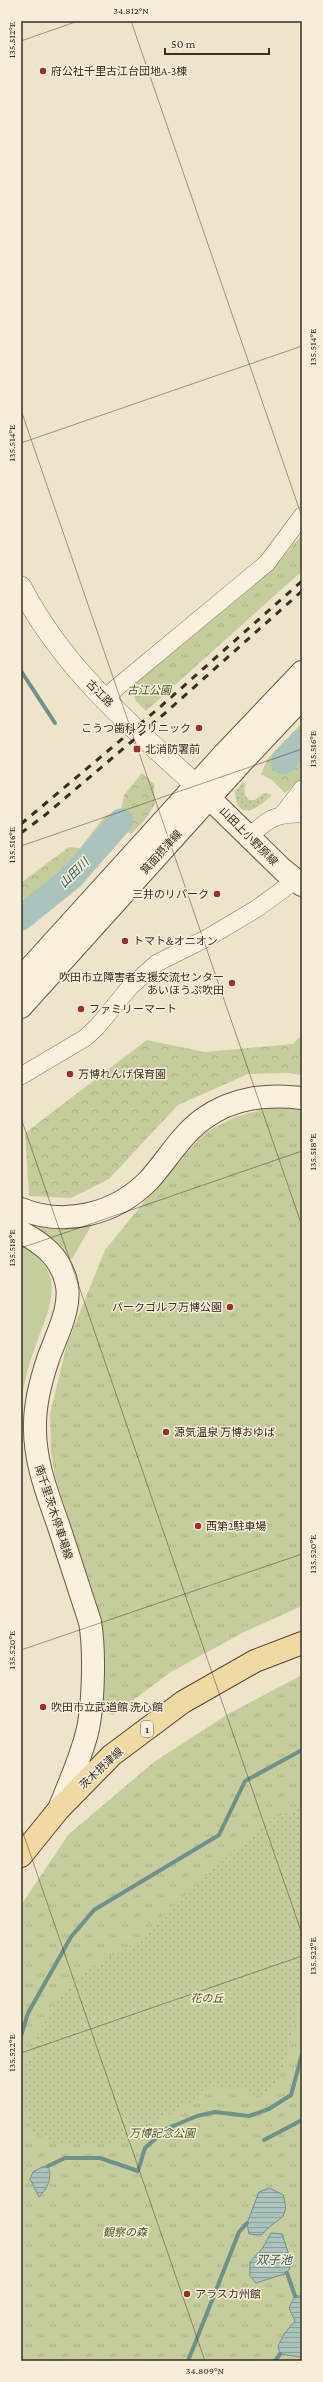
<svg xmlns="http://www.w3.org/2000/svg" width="323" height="2382" viewBox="0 0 323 2382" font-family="'Crimson Pro','Noto Sans JP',serif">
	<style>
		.grass { fill: #c6cd9d }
		.forest { fill: url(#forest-crowns) }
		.park { fill: url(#park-tufts) }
		.garden { fill: url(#garden-dots) }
		.water { fill: url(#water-rules); stroke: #70918a }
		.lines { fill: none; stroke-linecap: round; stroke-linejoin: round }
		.stream { stroke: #70918a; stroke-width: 4 }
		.river { stroke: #aac3bc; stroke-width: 25 }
		.minor-casing { stroke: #8b765e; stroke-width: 18 }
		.tertiary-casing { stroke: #8b765e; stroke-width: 22 }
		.secondary-casing { stroke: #6d5741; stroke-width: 24 }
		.primary-casing { stroke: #594431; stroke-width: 24 }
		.minor { stroke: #f9f1dd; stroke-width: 17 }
		.tertiary { stroke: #f9f1dd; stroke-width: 21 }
		.secondary { stroke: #f9f1dd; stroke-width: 22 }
		.primary { stroke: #f0d9a3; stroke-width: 22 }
		.rail { stroke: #3b2e21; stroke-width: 3; stroke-dasharray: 7 7; stroke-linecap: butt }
		.ticks { fill: none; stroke: #3b2e21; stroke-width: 1; stroke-opacity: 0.45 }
		.poi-dot { fill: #992f2e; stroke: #f6eed9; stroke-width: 1.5 }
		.labels { text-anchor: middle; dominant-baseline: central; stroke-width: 3; stroke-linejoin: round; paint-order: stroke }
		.shield { fill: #f6eed9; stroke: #736858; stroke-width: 1 }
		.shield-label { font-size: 10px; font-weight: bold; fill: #3b2e21 }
		.poi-label { font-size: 11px; fill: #3b2e21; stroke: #f6eed9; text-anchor: start }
		.park-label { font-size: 11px; font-style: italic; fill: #4b5828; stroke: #f6eed9 }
		.street-label { font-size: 11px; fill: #3b2e21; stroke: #f6eed9 }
		.water-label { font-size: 12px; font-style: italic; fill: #315b59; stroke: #f6eed9 }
		.neatline { fill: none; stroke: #3b2e21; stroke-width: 1.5 }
		.ticks-label { font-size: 10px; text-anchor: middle; fill: #3b2e21 }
	</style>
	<defs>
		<pattern id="forest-crowns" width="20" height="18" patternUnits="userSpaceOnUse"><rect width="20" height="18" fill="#c6cd9d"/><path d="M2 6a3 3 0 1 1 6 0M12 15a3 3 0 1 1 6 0" fill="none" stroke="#abb087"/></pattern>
		<pattern id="park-tufts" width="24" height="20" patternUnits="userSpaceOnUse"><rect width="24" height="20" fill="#c6cd9d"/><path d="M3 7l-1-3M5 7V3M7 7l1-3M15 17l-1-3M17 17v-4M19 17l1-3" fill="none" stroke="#abb087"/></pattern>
		<pattern id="garden-dots" width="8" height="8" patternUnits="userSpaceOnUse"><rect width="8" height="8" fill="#c6cd9d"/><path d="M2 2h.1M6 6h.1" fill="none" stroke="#abb087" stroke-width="1.8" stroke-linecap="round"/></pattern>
		<pattern id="water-rules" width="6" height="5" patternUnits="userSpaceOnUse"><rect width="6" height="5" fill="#aac3bc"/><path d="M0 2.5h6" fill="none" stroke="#8c9f98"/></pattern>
	</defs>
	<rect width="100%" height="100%" fill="#eee4c9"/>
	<!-- grass -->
	<path class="grass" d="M 302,757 L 302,778 L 285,793 L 271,779 Z
		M 40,1224 L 86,1224 L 91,1226 L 72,1259 L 67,1258 L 38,1229 Z
		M 21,1246 C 71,1271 48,1310 34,1350 C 28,1366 25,1382 21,1398 Z"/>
	<!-- forest -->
	<path class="forest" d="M 302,723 L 300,754 L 302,776 L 294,784 L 279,784 L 261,774 L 268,758 Z
		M 142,773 L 154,784 L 155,804 L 144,821 L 131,834 L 119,828 L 68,872 L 42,910 L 24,904 L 22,882 L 69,847 L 80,848 L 105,816 L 121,810 L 124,795 Z
		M 302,1035 L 302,1075 L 289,1073 L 248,1074 L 178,1105 L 109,1179 L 71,1198 L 29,1196 L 25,1133 L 147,1040 L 205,1052 L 293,1044 Z"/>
	<!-- park -->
	<path class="park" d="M 302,534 L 302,571 L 146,711 L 136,701 L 131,687 L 273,569 Z
		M 272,1107 L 302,1109 L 302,1606 L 242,1633 L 171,1672 L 113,1715 L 101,1711 L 96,1603 L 55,1476 L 51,1452 L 50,1414 L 67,1344 L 105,1250 L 173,1166 L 206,1132 L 235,1117 Z
		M 302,1675 L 302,2361 L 21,2361 L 21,1905 L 68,1835 L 154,1762 L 228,1714 Z"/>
	<!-- garden -->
	<path class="garden" d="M 243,782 L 246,784 C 243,791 244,795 249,800 L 255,800 L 264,793 L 272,795 C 258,809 236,823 235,791 Z
		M 302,1808 L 302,1991 C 290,2022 294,2089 254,2097 C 244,2086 225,2087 211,2086 L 187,2105 L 162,2119 L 144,2126 L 135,2138 L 110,2143 L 72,2144 L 51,2142 L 33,2131 L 21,2100 L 23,2078 L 37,2037 L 53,2004 L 75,1976 L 132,1945 L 246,1839 L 275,1817 Z"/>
	<!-- water -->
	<path class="water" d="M 44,2166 L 48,2166 C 53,2178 47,2189 39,2197 L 30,2179 L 33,2172 Z
		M 270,2188 L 283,2195 C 292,2221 275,2217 262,2235 L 249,2234 L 247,2223 L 259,2192 Z
		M 271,2233 L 282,2234 L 292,2264 L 287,2273 L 256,2283 L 250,2276 L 250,2262 L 262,2249 Z
		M 295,2296 L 300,2296 L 302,2299 L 302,2357 L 300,2357 L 280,2354 L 278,2346 L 284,2334 L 295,2321 L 289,2308 Z"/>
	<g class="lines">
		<!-- stream -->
		<path class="stream" d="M 21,671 L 55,723
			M 21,2036 L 28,2013 L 71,1937 L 94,1910 L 219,1835 L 245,1781 L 302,1750
			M 264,2140 L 302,2120
			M 48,2166 L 65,2158 L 100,2158 L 138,2171 L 145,2148 L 166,2129 L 197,2116 L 215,2112 L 249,2116 L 269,2109 L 291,2095 L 302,2054
			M 287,2273 L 295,2296
			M 188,2361 L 239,2232 L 247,2223
			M 275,2361 L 280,2354"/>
		<!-- river -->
		<path class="river" d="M 283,762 L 302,742
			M 21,918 L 71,878 L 121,821"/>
		<defs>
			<path id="minor" d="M 106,700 L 115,689 L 267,563 L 302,516
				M 283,814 L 302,789
				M 250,836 C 268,819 276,813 302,814
				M 21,1076 L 85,1038 L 97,1027 L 130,987 L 157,963 L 209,937 L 256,909 L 296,880"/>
			<path id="tertiary" d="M 21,587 C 62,667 131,726 196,785"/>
			<path id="secondary" d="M 198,787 L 283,870 L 302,885
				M 21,978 L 225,753 L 302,672
				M 21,1007 L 240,764 L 302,698
				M 21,1209 C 65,1227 116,1214 149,1180 C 167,1160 181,1135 203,1119 C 233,1097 267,1094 302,1098
				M 21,1232 C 42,1243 60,1257 66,1281 C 73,1306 56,1336 48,1359 C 41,1380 35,1402 35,1424 C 34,1462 48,1495 60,1530 C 70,1560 80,1591 90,1622 C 95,1651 94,1712 85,1740 C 78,1764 68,1787 59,1809"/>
			<path id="primary" d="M 21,1856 L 59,1809 L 112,1755 L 183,1702 L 255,1661 L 302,1643"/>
		</defs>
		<!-- minor casing -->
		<use href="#minor" class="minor-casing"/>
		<!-- tertiary casing -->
		<use href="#tertiary" class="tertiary-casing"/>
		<!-- secondary casing -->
		<use href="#secondary" class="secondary-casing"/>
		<!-- primary casing -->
		<use href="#primary" class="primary-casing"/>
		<!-- minor -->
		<use href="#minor" class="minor"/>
		<!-- tertiary -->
		<use href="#tertiary" class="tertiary"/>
		<!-- secondary -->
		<use href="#secondary" class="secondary"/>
		<!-- primary -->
		<use href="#primary" class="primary"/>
		<!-- rail -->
		<path class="rail" d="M 21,824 L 159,708 L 302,581
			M 21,833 L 44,816 L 164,714 L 302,591"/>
	</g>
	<!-- ticks -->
	<path class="ticks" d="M 131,21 L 302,517M 21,41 L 78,21M 21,410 L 302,1226M 21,443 L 302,346M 21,846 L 302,749M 21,1118 L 302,1934M 21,1248 L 302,1151M 21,1650 L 302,1554M 21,1827 L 205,2361M 21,2053 L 302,1956M 295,2361 L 302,2359"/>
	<!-- markers -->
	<g class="poi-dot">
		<circle cx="43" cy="71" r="4"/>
		<circle cx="199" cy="728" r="4"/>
		<rect x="133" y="745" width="8" height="8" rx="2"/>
		<circle cx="217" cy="894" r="4"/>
		<circle cx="125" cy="941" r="4"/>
		<circle cx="232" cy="983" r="4"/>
		<circle cx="81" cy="1009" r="4"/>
		<circle cx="70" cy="1074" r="4"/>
		<circle cx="230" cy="1307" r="4"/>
		<circle cx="166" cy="1432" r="4"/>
		<circle cx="198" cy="1526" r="4"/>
		<circle cx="43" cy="1707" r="4"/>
		<circle cx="187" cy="2294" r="4"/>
	</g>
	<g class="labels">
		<!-- shield labels -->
		<rect class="shield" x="141" y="1721" width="12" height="16" rx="3"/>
		<g class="shield-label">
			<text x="147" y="1729">1</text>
		</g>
		<!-- poi labels -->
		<g class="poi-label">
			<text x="51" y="71">府公社千里古江台団地A-3棟</text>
			<text x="191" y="728" text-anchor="end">こうつ歯科クリニック</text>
			<text x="145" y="749">北消防署前</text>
			<text x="209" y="894" text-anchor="end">三井のリパーク</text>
			<text x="133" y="941">トマト&amp;オニオン</text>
			<text x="224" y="977" text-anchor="end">吹田市立障害者支援交流センター<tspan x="224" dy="13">あいほうぷ吹田</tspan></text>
			<text x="89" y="1009">ファミリーマート</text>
			<text x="78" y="1074">万博れんげ保育園</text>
			<text x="222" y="1307" text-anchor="end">パークゴルフ万博公園</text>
			<text x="174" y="1432">源気温泉 万博おゆば</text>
			<text x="206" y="1526">西第2駐車場</text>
			<text x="51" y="1707">吹田市立武道館 洗心館</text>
			<text x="195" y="2294">アラスカ州館</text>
		</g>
		<!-- park labels -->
		<g class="park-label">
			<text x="149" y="690">古江公園</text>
			<text x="207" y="1998">花の丘</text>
			<text x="162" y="2133">万博記念公園</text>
			<text x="125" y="2232">観察の森</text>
		</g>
		<!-- street labels -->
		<g class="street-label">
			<text transform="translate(100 693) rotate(45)">古江路</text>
			<text transform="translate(249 836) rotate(45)">山田上小野原線</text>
			<text transform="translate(161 852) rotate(-48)">箕面摂津線</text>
			<text transform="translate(54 1512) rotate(72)">南千里茨木停車場線</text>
			<text transform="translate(101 1768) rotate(-43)">茨木摂津線</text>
		</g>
		<!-- water labels -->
		<g class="water-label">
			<text transform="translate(74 873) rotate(-45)">山田川</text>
			<text x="274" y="2260">双子池</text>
		</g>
	</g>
	<!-- border -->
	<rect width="323" height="2382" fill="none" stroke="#f6eed9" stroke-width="44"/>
	<!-- scale -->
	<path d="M165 48v6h104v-6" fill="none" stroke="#3b2e21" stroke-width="2"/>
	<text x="171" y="48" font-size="12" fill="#3b2e21" stroke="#f6eed9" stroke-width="3" paint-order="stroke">50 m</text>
	<rect x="22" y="22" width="279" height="2338" class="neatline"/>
	<g class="ticks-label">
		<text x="131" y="14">34.812°N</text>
		<text transform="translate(11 40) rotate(-90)" y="4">135.512°E</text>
		<text transform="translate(312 347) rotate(-90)" y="4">135.514°E</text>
		<text transform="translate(11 443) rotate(-90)" y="4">135.514°E</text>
		<text transform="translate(312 749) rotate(-90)" y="4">135.516°E</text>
		<text transform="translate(11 845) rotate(-90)" y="4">135.516°E</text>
		<text transform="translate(312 1152) rotate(-90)" y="4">135.518°E</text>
		<text transform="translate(11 1248) rotate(-90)" y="4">135.518°E</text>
		<text transform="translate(312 1554) rotate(-90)" y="4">135.520°E</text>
		<text transform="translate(11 1650) rotate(-90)" y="4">135.520°E</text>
		<text transform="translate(312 1956) rotate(-90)" y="4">135.522°E</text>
		<text transform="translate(11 2053) rotate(-90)" y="4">135.522°E</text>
		<text x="205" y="2374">34.809°N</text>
	</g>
</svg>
